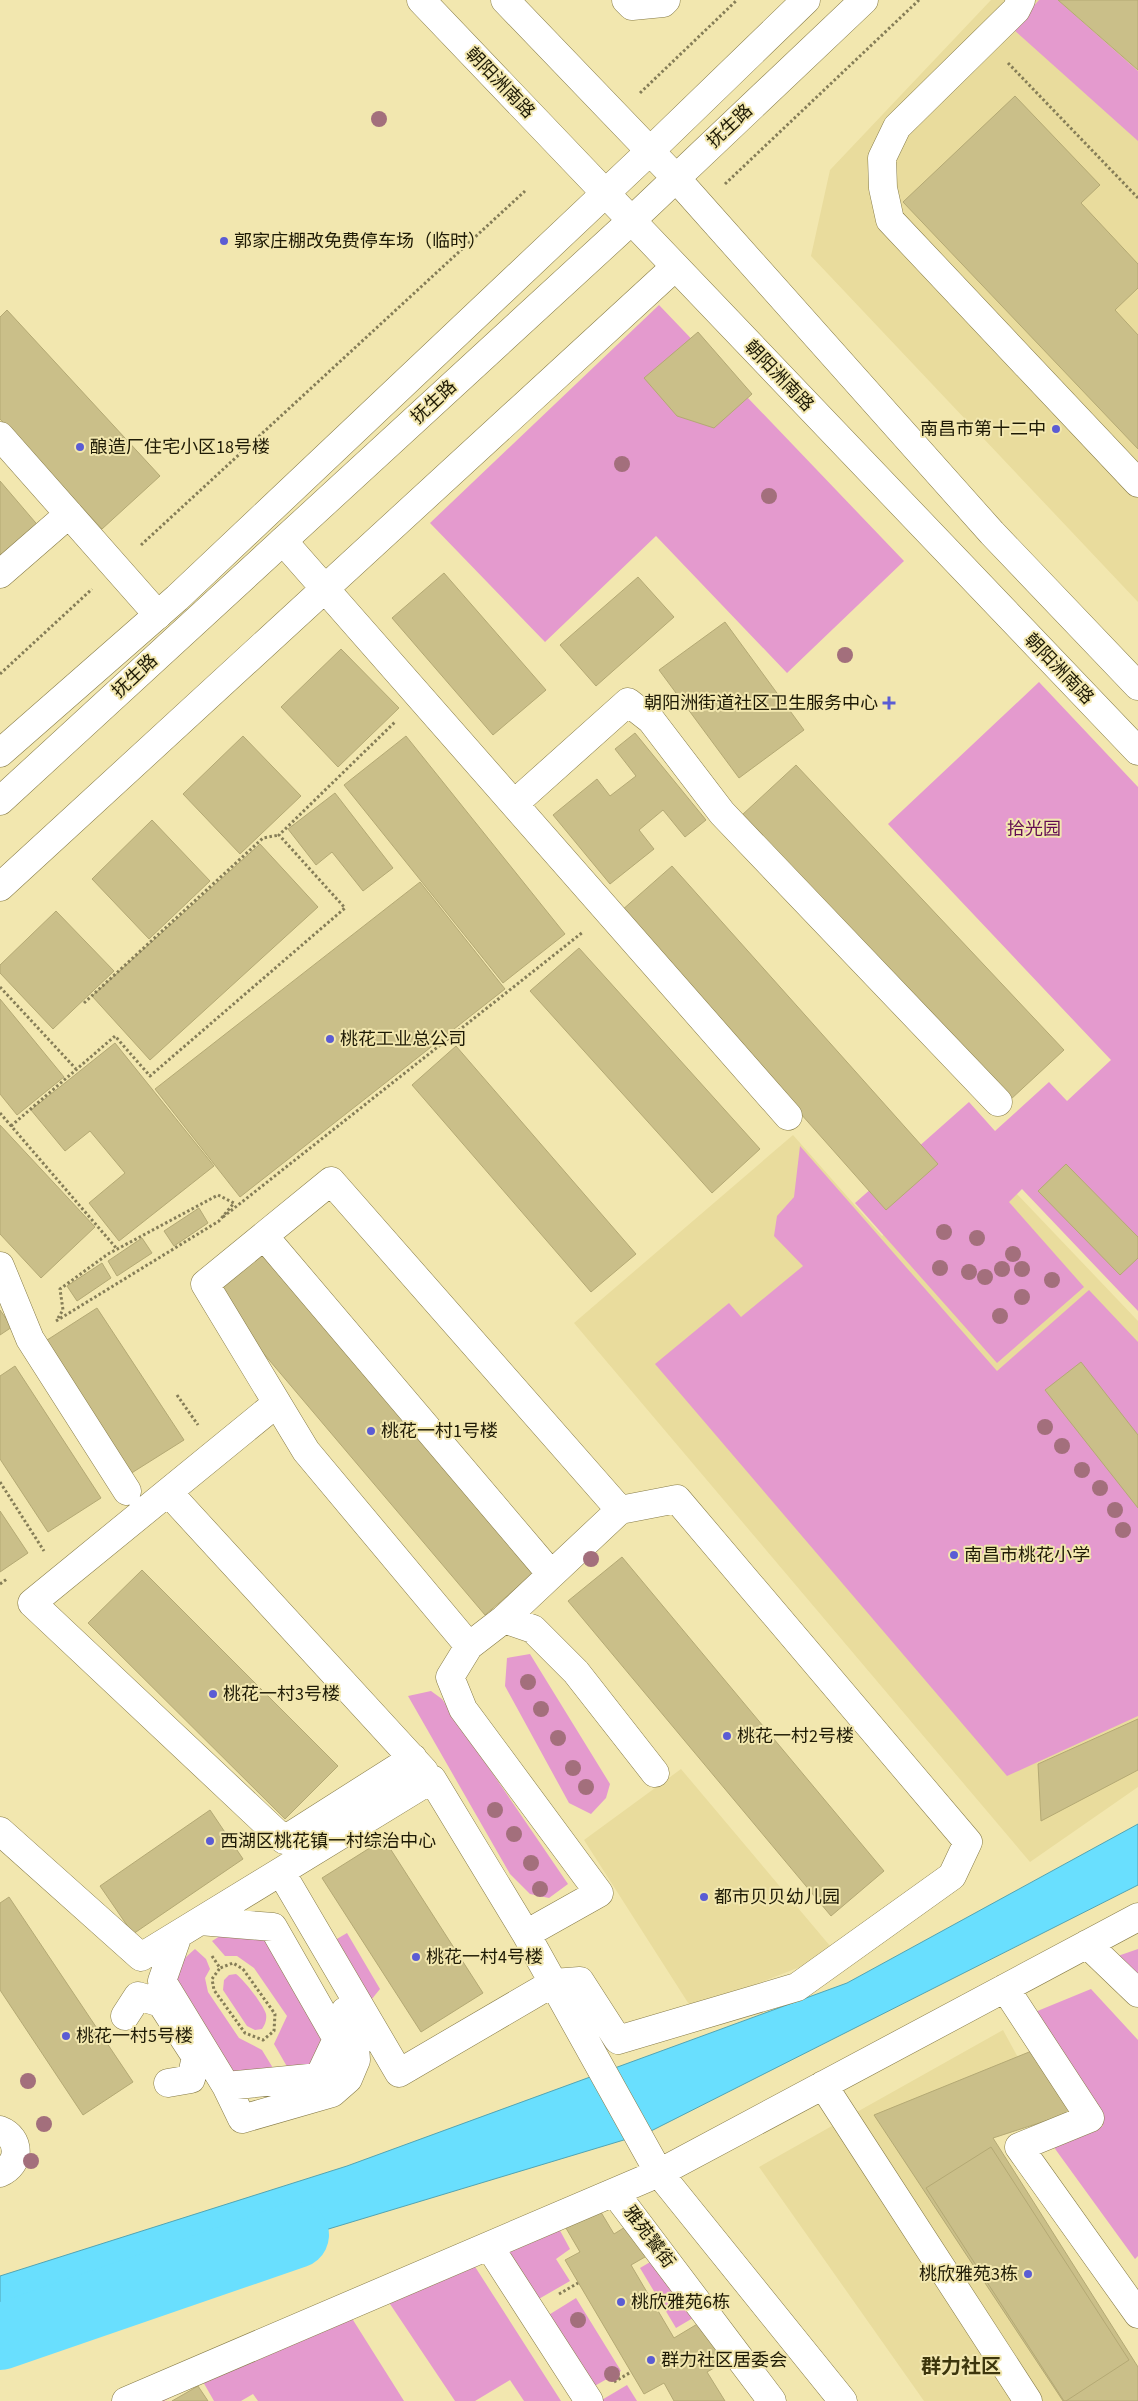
<svg xmlns="http://www.w3.org/2000/svg" width="1138" height="2401" viewBox="0 0 1138 2401" font-family="'Source Sans 3','Noto Sans SC',sans-serif">
	<style>
		.built { fill: #e9dc9d }
		.green { fill: #e49ace }
		.water { fill: #69dffe; stroke: #52a4b3 }
		.lines { fill: none; stroke-linecap: round; stroke-linejoin: round }
		.river { stroke: #69dffe; stroke-width: 66 }
		.building { fill: #cabf89; stroke: #b4a974 }
		.minor-casing { stroke: #867b47; stroke-width: 29 }
		.major-casing { stroke: #867b47; stroke-width: 29 }
		.path { stroke: #857d57; stroke-width: 3; stroke-dasharray: 2.5 2.5; stroke-linecap: butt }
		.minor { stroke: #fff; stroke-width: 28 }
		.major { stroke: #fff; stroke-width: 28 }
		.tree { fill: #a36f7c }
		.poi-dot { fill: #5b5cd4; stroke: #f2e7af; stroke-width: 2 }
		.labels { text-anchor: middle; dominant-baseline: central; stroke-width: 4; stroke-linejoin: round; paint-order: stroke }
		.street-label { font-size: 18px; fill: #1e1a05; stroke: #f2e7af }
		.poi-label { font-size: 18px; fill: #1e1a05; stroke: #f2e7af; text-anchor: start }
		.park-label { font-size: 18px; fill: #630d52; stroke: #f2e7af }
		.quarter-label { font-size: 20px; font-weight: bold; fill: #3d360d; stroke: #f2e7af }
	</style>
	<rect width="100%" height="100%" fill="#f2e7af"/>
	<!-- built -->
	<path class="built" d="M 991,0 L 1138,0 L 1138,602 L 811,256 L 830,170 Z
		M 793,1135 L 882,1236 L 976,1151 L 1138,1321 L 1138,1787 L 1030,1862 L 574,1323 Z
		M 681,1769 L 836,1953 L 692,2009 L 584,1840 Z
		M 1003,2030 L 1032,2083 L 924,2136 L 1097,2401 L 924,2401 L 759,2167 Z"/>
	<!-- green -->
	<path class="green" d="M 1039,0 L 1058,0 L 1138,71 L 1138,141 L 1013,29 Z
		M 659,305 L 904,561 L 787,673 L 656,536 L 545,642 L 430,523 Z
		M 1039,682 L 1138,787 L 1138,1311 L 1022,1189 L 1009,1202 L 1084,1287 L 997,1363 L 855,1203 L 969,1102 L 995,1131 L 1049,1082 L 1067,1101 L 1111,1060 L 888,824 Z
		M 800,1146 L 997,1371 L 1089,1290 L 1138,1342 L 1138,1716 L 1007,1776 L 655,1364 L 729,1303 L 741,1317 L 803,1266 L 774,1236 L 777,1216 L 794,1197 Z
		M 530,1654 L 610,1784 L 606,1798 L 591,1814 L 569,1803 L 505,1686 L 507,1658 Z
		M 431,1691 L 442,1699 L 568,1884 L 549,1898 L 530,1894 L 510,1874 L 408,1696 Z
		M 228,1931 L 270,1939 L 327,2037 L 313,2070 L 289,2070 L 274,2044 L 287,2016 L 254,1968 L 237,1956 L 225,1956 L 212,1941 Z
		M 347,1933 L 380,1989 L 367,2005 L 330,1943 Z
		M 195,1949 L 206,1959 L 210,1969 L 205,1978 L 208,1992 L 239,2038 L 262,2050 L 276,2073 L 230,2079 L 179,1992 C 174,1971 178,1963 195,1949 Z
		M 1138,1949 L 1138,1981 L 1112,1958 Z
		M 236,1974 C 244,1980 263,2004 266,2014 C 267,2020 265,2025 262,2029 L 255,2030 L 247,2026 L 223,1990 L 224,1980 L 229,1975 Z
		M 1091,1989 L 1138,2040 L 1138,2256 L 1135,2259 L 1053,2146 L 1103,2126 L 1035,2012 Z
		M 557,2225 L 570,2249 L 556,2259 L 570,2281 L 537,2300 L 504,2248 Z
		M 657,2258 L 698,2315 L 676,2328 L 640,2268 Z
		M 472,2262 L 561,2401 L 524,2401 L 510,2380 L 475,2401 L 455,2401 L 386,2298 Z
		M 576,2298 L 621,2371 L 591,2388 L 547,2316 Z
		M 348,2312 L 404,2401 L 258,2401 L 253,2394 L 241,2401 L 214,2401 L 202,2380 L 164,2401 L 147,2401 Z
		M 627,2385 L 637,2401 L 600,2401 Z"/>
	<!-- water -->
	<path class="water" d="M 1138,1824 L 1138,1885 L 647,2133 L 0,2328 L 0,2276 L 347,2166 L 847,1983 Z"/>
	<g class="lines">
		<!-- river -->
		<path class="river" d="M 0,2337 L 296,2235"/>
	</g>
	<!-- building -->
	<path class="building" d="M 1058,0 L 1138,0 L 1138,70 Z
		M 1015,96 L 1100,185 L 1081,203 L 1138,264 L 1138,288 L 1115,310 L 1138,335 L 1138,449 L 903,202 Z
		M 7,310 L 160,476 L 102,529 L 0,419 L 0,317 Z
		M 698,332 L 752,394 L 714,428 L 677,416 L 644,378 Z
		M 0,481 L 41,529 L 0,564 Z
		M 444,573 L 546,690 L 493,735 L 392,618 Z
		M 638,577 L 674,617 L 596,686 L 560,645 Z
		M 725,622 L 804,730 L 739,778 L 659,670 Z
		M 341,649 L 399,708 L 338,767 L 281,707 Z
		M 635,733 L 706,820 L 685,837 L 663,810 L 639,830 L 654,849 L 610,884 L 553,815 L 597,779 L 610,796 L 636,776 L 615,749 Z
		M 243,736 L 301,796 L 240,854 L 183,794 Z
		M 406,736 L 565,934 L 503,983 L 344,785 Z
		M 796,765 L 1064,1050 L 1010,1100 L 742,815 Z
		M 335,793 L 393,868 L 363,891 L 332,852 L 316,865 L 288,829 Z
		M 152,820 L 210,881 L 149,939 L 92,879 Z
		M 260,844 L 318,907 L 150,1060 L 92,996 Z
		M 672,866 L 938,1164 L 886,1210 L 621,911 Z
		M 420,882 L 505,989 L 240,1197 L 155,1089 Z
		M 56,911 L 114,971 L 53,1029 L 0,973 L 0,965 Z
		M 579,948 L 760,1149 L 712,1193 L 530,991 Z
		M 0,999 L 64,1077 L 17,1115 L 0,1094 Z
		M 115,1043 L 214,1166 L 119,1241 L 89,1203 L 125,1173 L 90,1131 L 65,1151 L 31,1110 Z
		M 456,1046 L 636,1254 L 591,1292 L 412,1085 Z
		M 0,1125 L 95,1227 L 41,1278 L 0,1234 Z
		M 1066,1164 L 1138,1237 L 1138,1258 L 1120,1275 L 1038,1191 Z
		M 199,1208 L 208,1223 L 174,1246 L 164,1231 Z
		M 142,1238 L 152,1253 L 117,1276 L 108,1261 Z
		M 258,1248 L 534,1573 L 485,1615 L 209,1289 Z
		M 102,1263 L 111,1278 L 77,1301 L 67,1286 Z
		M 97,1308 L 184,1440 L 130,1474 L 44,1342 Z
		M 0,1310 L 12,1327 L 0,1335 Z
		M 1081,1362 L 1138,1435 L 1138,1508 L 1045,1390 Z
		M 15,1366 L 101,1498 L 48,1532 L 0,1459 L 0,1376 Z
		M 0,1511 L 28,1553 L 0,1572 Z
		M 622,1557 L 884,1871 L 831,1916 L 568,1601 Z
		M 142,1570 L 338,1766 L 285,1819 L 88,1623 Z
		M 1138,1719 L 1138,1770 L 1041,1821 L 1038,1764 Z
		M 210,1810 L 243,1859 L 133,1934 L 100,1886 Z
		M 384,1839 L 483,1993 L 421,2032 L 322,1878 Z
		M 9,1897 L 133,2082 L 83,2115 L 0,1990 L 0,1903 Z
		M 1039,2048 L 1070,2113 L 993,2138 L 1138,2367 L 1138,2401 L 1063,2401 L 874,2115 Z
		M 991,2147 L 1129,2360 L 1066,2401 L 1064,2401 L 926,2188 Z
		M 596,2204 L 614,2234 L 633,2222 L 652,2253 L 631,2265 L 674,2338 L 704,2320 L 728,2360 L 707,2372 L 725,2401 L 674,2401 L 664,2383 L 644,2394 L 565,2260 L 580,2252 L 563,2223 Z
		M 198,2386 L 208,2401 L 172,2401 Z"/>
	<g class="lines">
		<defs>
			<path id="minor" d="M 626,0 L 632,6 L 663,3 L 666,0
				M 1021,0 L 1016,10 L 897,127 L 882,158 L 883,188 L 890,220 L 1138,483
				M 0,436 L 158,615
				M 283,541 L 788,1116
				M 0,574 L 69,514
				M 514,804 L 628,702 L 651,720 L 722,813 L 998,1102
				M 0,887 L 675,267
				M 264,1236 L 551,1574
				M 0,1266 L 30,1339 L 127,1491
				M 277,1403 L 32,1603 L 284,1840 L 413,1758
				M 168,1492 L 424,1771
				M 504,1619 L 620,1510 L 331,1181 L 205,1284 L 306,1451 L 469,1646 L 450,1677 L 463,1709 L 599,1893 L 526,1934
				M 469,1646 L 504,1619 L 533,1629 L 576,1672 L 655,1773
				M 0,1831 L 141,1957 L 432,1779 L 526,1934 L 659,2173 L 843,2401
				M 281,1872 L 399,2073 L 553,1983 L 580,1981 L 618,2040 L 797,1987 L 952,1876 L 968,1842 L 677,1499 L 620,1510
				M 178,1935 L 162,1981 L 226,2086 L 319,2077 L 337,2039 L 273,1927 L 200,1921
				M 1087,1944 L 1138,1993
				M 1005,1988 L 1090,2118 L 1019,2147 L 1138,2314
				M 125,2016 L 138,1996 L 161,2003 L 196,2057 L 191,2079 L 168,2083
				M 823,2085 L 1028,2401
				M 226,2086 L 242,2119 L 332,2093 L 348,2079 L 356,2060 L 354,2032 L 345,2011
				M 0,2130 C 21,2138 21,2164 0,2173
				M 615,2193 L 772,2401
				M 489,2246 L 589,2401
				M 126,2401 L 659,2173 L 1138,1917"/>
			<path id="major" d="M 421,0 L 1138,751
				M 505,0 L 675,177 L 992,533 L 1138,686
				M 0,753 L 177,598 L 650,151 L 806,0
				M 0,801 L 631,221 L 864,0"/>
		</defs>
		<!-- minor casing -->
		<use href="#minor" class="minor-casing"/>
		<!-- major casing -->
		<use href="#major" class="major-casing"/>
		<!-- path -->
		<path class="path" d="M 1008,63 L 1138,198
			M 640,93 L 737,0
			M 725,184 L 919,0
			M 141,545 L 525,191
			M 0,674 L 92,589
			M 0,987 L 76,1069
			M 84,1003 L 263,838 L 279,835
			M 0,1113 L 117,1249
			M 11,1126 L 115,1036 L 150,1076 L 345,908 L 279,835 L 396,721
			M 223,1217 L 583,932
			M 56,1321 L 219,1221 L 234,1203 L 218,1195 L 108,1254 L 60,1289 L 63,1310 L 58,1318
			M 177,1395 L 198,1425
			M 0,1482 L 44,1551
			M 0,1584 L 7,1579
			M 212,1956 L 220,1968 L 233,1963 L 243,1969 L 275,2014 L 274,2031 L 263,2040 L 245,2033 L 214,1990 L 212,1979 L 220,1968
			M 559,2294 L 578,2283
			M 614,2382 L 631,2372"/>
		<!-- minor -->
		<use href="#minor" class="minor"/>
		<!-- major -->
		<use href="#major" class="major"/>
	</g>
	<!-- trees -->
	<g class="tree">
		<circle cx="379" cy="119" r="8"/>
		<circle cx="622" cy="464" r="8"/>
		<circle cx="769" cy="496" r="8"/>
		<circle cx="845" cy="655" r="8"/>
		<circle cx="944" cy="1232" r="8"/>
		<circle cx="977" cy="1238" r="8"/>
		<circle cx="1013" cy="1254" r="8"/>
		<circle cx="940" cy="1268" r="8"/>
		<circle cx="1002" cy="1269" r="8"/>
		<circle cx="1022" cy="1269" r="8"/>
		<circle cx="969" cy="1272" r="8"/>
		<circle cx="985" cy="1277" r="8"/>
		<circle cx="1052" cy="1280" r="8"/>
		<circle cx="1022" cy="1297" r="8"/>
		<circle cx="1000" cy="1316" r="8"/>
		<circle cx="1045" cy="1427" r="8"/>
		<circle cx="1062" cy="1446" r="8"/>
		<circle cx="1082" cy="1470" r="8"/>
		<circle cx="1100" cy="1488" r="8"/>
		<circle cx="1115" cy="1510" r="8"/>
		<circle cx="1123" cy="1530" r="8"/>
		<circle cx="591" cy="1559" r="8"/>
		<circle cx="528" cy="1682" r="8"/>
		<circle cx="541" cy="1709" r="8"/>
		<circle cx="558" cy="1738" r="8"/>
		<circle cx="573" cy="1768" r="8"/>
		<circle cx="586" cy="1787" r="8"/>
		<circle cx="495" cy="1810" r="8"/>
		<circle cx="514" cy="1834" r="8"/>
		<circle cx="531" cy="1863" r="8"/>
		<circle cx="540" cy="1889" r="8"/>
		<circle cx="28" cy="2081" r="8"/>
		<circle cx="44" cy="2124" r="8"/>
		<circle cx="31" cy="2161" r="8"/>
		<circle cx="578" cy="2320" r="8"/>
		<circle cx="612" cy="2374" r="8"/>
	</g>
	<!-- markers -->
	<g class="poi-dot">
		<circle cx="224" cy="241" r="5"/>
		<circle cx="1056" cy="429" r="5"/>
		<circle cx="80" cy="447" r="5"/>
		<path d="M886.5 695.5h5v5h5v5h-5v5h-5v-5h-5v-5h5z"/>
		<circle cx="330" cy="1039" r="5"/>
		<circle cx="371" cy="1431" r="5"/>
		<circle cx="954" cy="1555" r="5"/>
		<circle cx="213" cy="1694" r="5"/>
		<circle cx="727" cy="1736" r="5"/>
		<circle cx="210" cy="1841" r="5"/>
		<circle cx="704" cy="1897" r="5"/>
		<circle cx="416" cy="1957" r="5"/>
		<circle cx="66" cy="2036" r="5"/>
		<circle cx="1028" cy="2274" r="5"/>
		<circle cx="621" cy="2302" r="5"/>
		<circle cx="651" cy="2360" r="5"/>
	</g>
	<g class="labels">
		<!-- street labels -->
		<g class="street-label">
			<text transform="translate(500 83) rotate(46)">朝阳洲南路</text>
			<text transform="translate(730 126) rotate(-43)">抚生路</text>
			<text transform="translate(779 376) rotate(46)">朝阳洲南路</text>
			<text transform="translate(434 402) rotate(-43)">抚生路</text>
			<text transform="translate(1059 669) rotate(46)">朝阳洲南路</text>
			<text transform="translate(135 676) rotate(-43)">抚生路</text>
			<text transform="translate(649 2237) rotate(53)">雅苑饕街</text>
		</g>
		<!-- poi labels -->
		<g class="poi-label">
			<text x="234" y="241">郭家庄棚改免费停车场（临时）</text>
			<text x="1046" y="429" text-anchor="end">南昌市第十二中</text>
			<text x="90" y="447">酿造厂住宅小区18号楼</text>
			<text x="878" y="703" text-anchor="end">朝阳洲街道社区卫生服务中心</text>
			<text x="340" y="1039">桃花工业总公司</text>
			<text x="381" y="1431">桃花一村1号楼</text>
			<text x="964" y="1555">南昌市桃花小学</text>
			<text x="223" y="1694">桃花一村3号楼</text>
			<text x="737" y="1736">桃花一村2号楼</text>
			<text x="220" y="1841">西湖区桃花镇一村综治中心</text>
			<text x="714" y="1897">都市贝贝幼儿园</text>
			<text x="426" y="1957">桃花一村4号楼</text>
			<text x="76" y="2036">桃花一村5号楼</text>
			<text x="1018" y="2274" text-anchor="end">桃欣雅苑3栋</text>
			<text x="631" y="2302">桃欣雅苑6栋</text>
			<text x="661" y="2360">群力社区居委会</text>
		</g>
		<!-- park labels -->
		<g class="park-label">
			<text x="1034" y="829">拾光园</text>
		</g>
		<!-- quarter labels -->
		<g class="quarter-label">
			<text x="961" y="2367">群力社区</text>
		</g>
	</g>
</svg>
